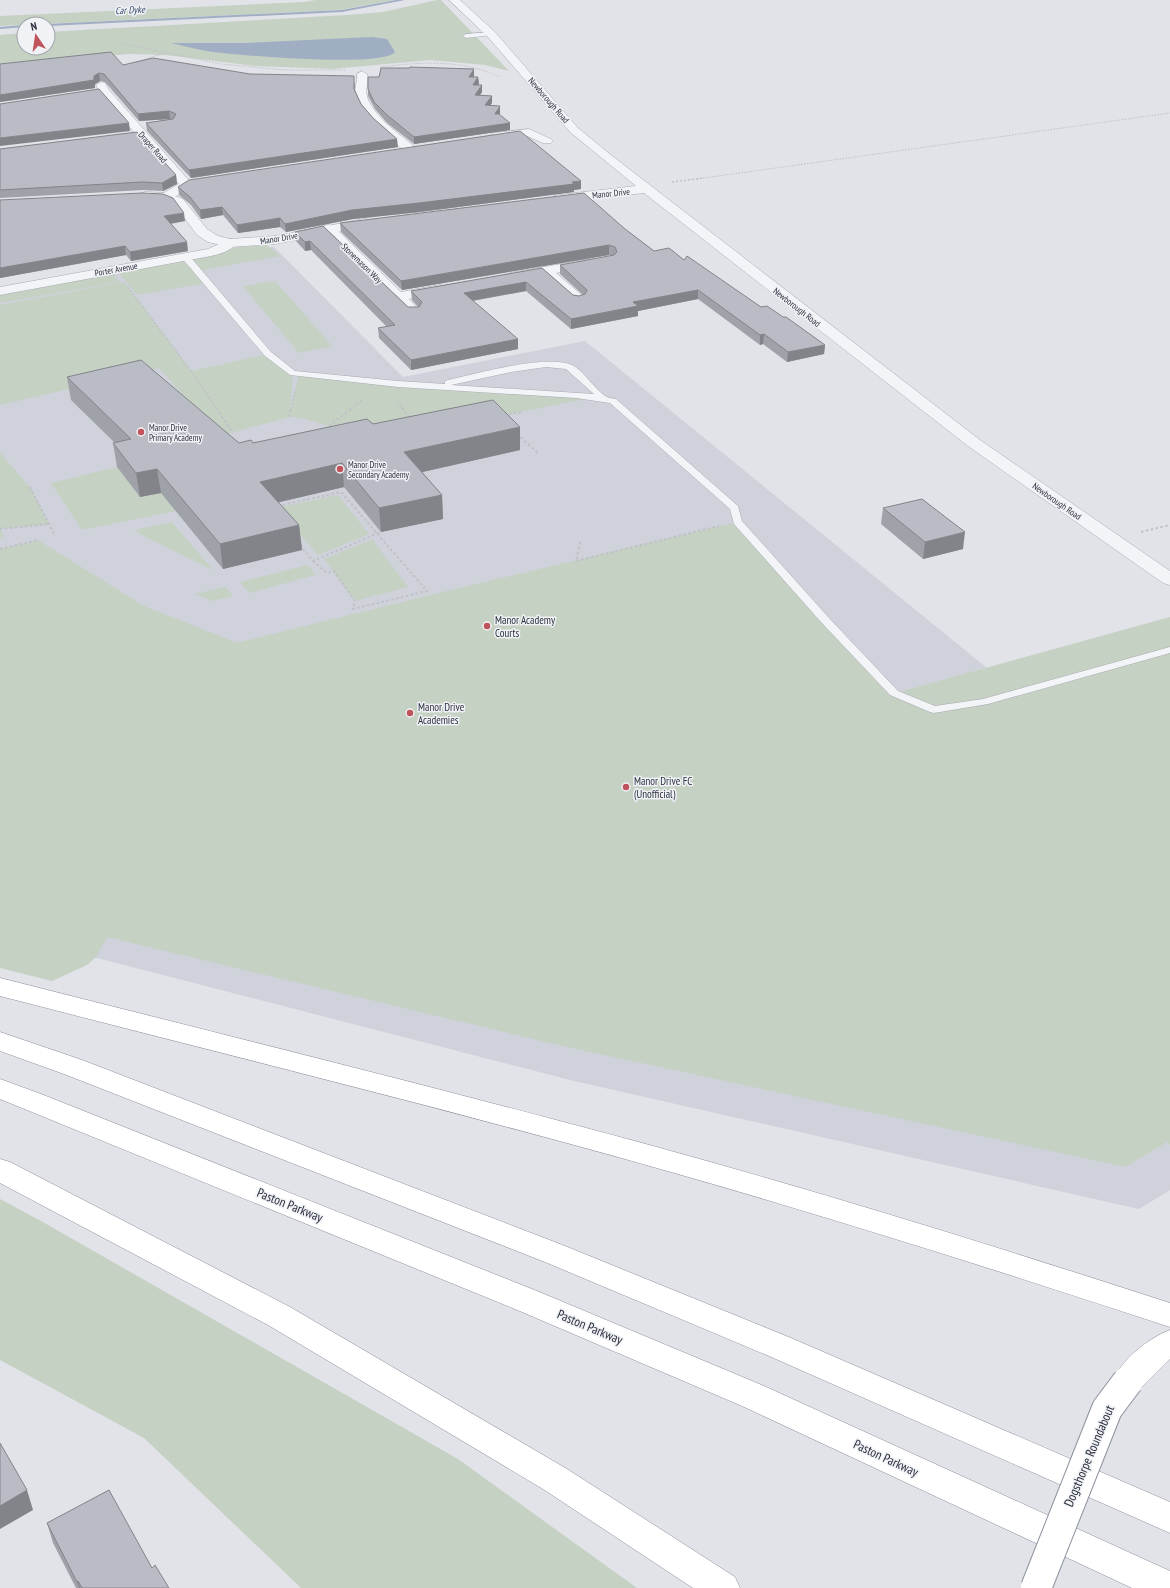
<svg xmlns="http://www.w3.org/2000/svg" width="1170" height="1588" viewBox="0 0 1170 1588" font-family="'PT Sans Narrow',sans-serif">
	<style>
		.built { fill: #cfd2da }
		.green { fill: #c5d1c3 }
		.water { fill: #a0aec4 }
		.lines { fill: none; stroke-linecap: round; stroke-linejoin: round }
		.stream { fill: #a0aec4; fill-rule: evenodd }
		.service-casing { stroke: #a7aab2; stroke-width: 1 }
		.minor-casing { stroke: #a7aab2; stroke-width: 1 }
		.tertiary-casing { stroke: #a7aab2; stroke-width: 1 }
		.trunk-casing { stroke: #8a909d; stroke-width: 1 }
		.path-far2 { stroke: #bfc1c7; stroke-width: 1; stroke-dasharray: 1.5 1.5; stroke-linecap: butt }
		.path-far1 { stroke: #bfc1c7; stroke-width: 1.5; stroke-dasharray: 2 2; stroke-linecap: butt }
		.path { stroke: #bfc1c7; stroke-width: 2; stroke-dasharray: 2.5 2.5; stroke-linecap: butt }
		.service { fill: #f3f4f7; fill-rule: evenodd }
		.minor { fill: #f3f4f7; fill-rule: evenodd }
		.tertiary { fill: #f3f4f7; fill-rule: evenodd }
		.trunk { fill: #fff; fill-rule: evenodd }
		.trunk-bridge-casing { stroke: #8a909d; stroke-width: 32; stroke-linecap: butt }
		.trunk-bridge { stroke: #fff; stroke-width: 30 }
		.wall { fill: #9fa2a9 }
		.shaded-wall { fill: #828489 }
		.building { fill: #b9bcc4; stroke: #828489 }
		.poi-dot { fill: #c0535b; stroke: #f0f2f6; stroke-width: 1.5 }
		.labels { text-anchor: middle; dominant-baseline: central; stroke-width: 3; stroke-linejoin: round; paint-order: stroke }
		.far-street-label { font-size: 9px; fill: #2b303e; stroke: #f0f2f6 }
		.far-poi-label { font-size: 9px; fill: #2b303e; stroke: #f0f2f6; text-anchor: start }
		.far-water-label { font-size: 10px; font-style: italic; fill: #394d6e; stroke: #f0f2f6 }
		.poi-label { font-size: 11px; fill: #2b303e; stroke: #f0f2f6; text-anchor: start }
		.near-street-label { font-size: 13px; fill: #2b303e; stroke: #f0f2f6 }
	</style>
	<rect width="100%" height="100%" fill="#e1e3e8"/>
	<!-- built -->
	<path class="built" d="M 274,247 L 403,377 L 585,341 L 987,668 L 747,733 L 893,873 L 1170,1145 L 1170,1190 L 1139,1209 L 574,1081 L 0,933 L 0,295 L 231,248 Z"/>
	<!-- green -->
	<path class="green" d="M 316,0 L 395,0 L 340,10 L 0,26 L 0,16 L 304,2 Z
		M 437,0 L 441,0 L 509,71 L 485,65 L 430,60 L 332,69 L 255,66 L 166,55 L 129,54 L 0,65 L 0,35 L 24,33 L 24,48 L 48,48 L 48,32 L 346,15 L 383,12 Z
		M 267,245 L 280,256 L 203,270 L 211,282 L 137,295 L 117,271 L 227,248 Z
		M 113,274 L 120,282 L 0,303 L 0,294 Z
		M 275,281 L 332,346 L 299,353 L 243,286 Z
		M 124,282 L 191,371 L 268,354 L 293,373 L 290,413 L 299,374 L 596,397 L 349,446 L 329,426 L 306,419 L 289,417 L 220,436 L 159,368 L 0,405 L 0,305 Z
		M 0,453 L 30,487 L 49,524 L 0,529 L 4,536 L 0,538 Z
		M 117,467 L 140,497 L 161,493 L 176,511 L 82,530 L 51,483 Z
		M 338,495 L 369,534 L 318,555 L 277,508 Z
		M 172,522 L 213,570 L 147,538 L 134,530 Z
		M 737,522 L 895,693 L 1170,617 L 1170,1145 L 1167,1142 L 1125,1167 L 567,1047 L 107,937 L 96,957 L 87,965 L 52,981 L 0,968 L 0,549 L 38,540 L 144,606 L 237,643 L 434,594 Z
		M 372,539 L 408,587 L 355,601 L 324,559 Z
		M 307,565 L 316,575 L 249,593 L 240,582 Z
		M 225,587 L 233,596 L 212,601 L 195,594 Z
		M 0,1199 L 41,1221 L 458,1459 L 637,1588 L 301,1588 L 144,1438 L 0,1360 Z"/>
	<!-- water -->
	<path class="water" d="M 372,37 L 387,39 L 395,52 C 382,68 238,55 213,52 C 199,50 185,46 171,43 L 244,43 Z"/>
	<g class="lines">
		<!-- stream -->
		<path class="stream" d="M 396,0 L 405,0 L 342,12 L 48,26 L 47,24 L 342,10 Z
			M 24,25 L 24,27 L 0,29 L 0,27 Z"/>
		<defs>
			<path id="service" d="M 491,32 L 494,34 L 493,35 L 466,38 L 463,36 L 466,34 Z
				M 175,256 L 186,257 L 193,260 L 271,352 L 295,371 L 398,381 L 445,384 L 445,381 L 448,380 C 475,374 550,353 574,366 C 586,374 593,387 605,396 C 608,398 612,398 616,399 L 738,506 L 742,521 L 829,618 L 898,691 L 935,706 L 983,699 L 1170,647 L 1170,653 L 988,704 L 934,713 L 930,712 L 890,695 L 821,622 L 734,524 L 730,509 L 610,403 L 576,398 L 398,387 L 290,375 L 265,356 L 187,264 L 184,261 L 175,260 ZM 546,367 L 566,369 L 594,394 L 451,385 L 511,372 Z"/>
			<path id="minor" d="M 362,71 L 367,74 C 369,81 365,89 367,96 C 371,114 400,135 414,146 L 416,149 L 414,152 L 406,152 C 391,139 359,116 355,96 C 354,89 358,81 357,74 Z
				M 101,82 L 105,83 L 109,90 L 184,175 L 193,184 L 191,187 L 170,200 L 162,200 L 160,197 L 162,194 L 179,184 L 100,93 L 96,85 Z
				M 529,129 L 551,139 L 553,141 L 551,143 L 543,143 L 527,136 L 494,141 L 490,139 L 488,137 L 490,135 L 494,133 Z
				M 328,225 L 333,226 L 401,292 L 440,285 L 445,286 L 447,289 L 445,292 L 409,299 L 416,307 L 414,310 L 409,311 L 404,310 L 323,232 L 321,229 L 323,226 Z
				M 230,239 L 235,240 L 237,243 C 231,251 220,254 211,256 L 0,295 L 0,287 L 208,249 Z
				M 590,259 L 595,260 L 597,263 L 595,266 L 556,273 L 584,297 L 586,300 L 584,303 L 579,304 L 574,303 L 543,275 L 515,280 L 510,279 L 508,276 L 510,273 L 515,272 Z"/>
			<path id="tertiary" d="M 449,0 L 460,0 L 495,32 L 578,128 L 611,155 L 980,440 L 1170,571 L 1170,585 L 1163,583 L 968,446 L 644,193 L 558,203 L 554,202 L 552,199 L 554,196 L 558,195 L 636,186 L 570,132 L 487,36 Z
				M 146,192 L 166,193 L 183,199 L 207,229 L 218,236 L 230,239 L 275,236 L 369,218 L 374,219 L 376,222 L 374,225 L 369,226 L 275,244 L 230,247 L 208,242 L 197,235 L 175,205 L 164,201 L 142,199 L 140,196 L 142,193 Z"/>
			<path id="trunk" d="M 0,978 C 185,1025 371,1071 556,1120 C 763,1174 967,1237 1170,1303 L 1170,1327 C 967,1260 763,1196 556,1140 C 371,1090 185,1044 0,996 Z
				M 0,1032 L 82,1060 L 565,1246 L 791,1338 L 1170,1502 L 1170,1533 L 769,1356 L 545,1262 L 64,1074 L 0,1051 Z
				M 0,1079 L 41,1094 L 537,1291 L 764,1386 L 1170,1571 L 1170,1588 L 1132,1588 L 742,1406 L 515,1309 L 0,1099 Z
				M 0,1159 L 10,1162 L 290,1307 L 567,1469 L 735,1577 L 740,1588 L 693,1588 L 543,1489 L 268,1325 L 0,1183 Z
				M 1170,1330 L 1170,1359 L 1139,1390 L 1128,1394 L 1117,1390 L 1112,1381 C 1122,1360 1148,1338 1170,1330 Z"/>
		</defs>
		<!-- service casing -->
		<use href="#service" class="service-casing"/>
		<!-- minor casing -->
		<use href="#minor" class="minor-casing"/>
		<!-- tertiary casing -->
		<use href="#tertiary" class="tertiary-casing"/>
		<!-- trunk casing -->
		<use href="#trunk" class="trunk-casing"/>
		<!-- path-far2 -->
		<path class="path-far2" d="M 124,44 L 221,64 L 285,70 L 345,70
			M 133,63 L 165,53
			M 380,67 C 421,62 461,59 500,77
			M 697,179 L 1170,113"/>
		<!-- path-far1 -->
		<path class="path-far1" d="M 672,182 L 704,178
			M 128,287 L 191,371 L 217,409
			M 398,402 L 403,409
			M 291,409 L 295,390
			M 351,409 L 363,399"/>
		<!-- path -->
		<path class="path" d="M 216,408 L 233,433
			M 402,408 L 411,419
			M 504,415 L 521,412
			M 289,417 L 291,408
			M 329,426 L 352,408
			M 517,434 L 538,453
			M 30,487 L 55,536
			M 278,506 L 341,492 L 427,591 L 353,609 L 355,601 L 334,571 L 327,573 L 313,561
			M 0,529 L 49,524
			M 1141,532 L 1170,525
			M 580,542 L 576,561 L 719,526
			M 300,545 L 313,561 L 381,532
			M 0,549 L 38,540"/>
		<!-- service -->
		<use href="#service" class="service"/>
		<!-- minor -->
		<use href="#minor" class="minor"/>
		<!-- tertiary -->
		<use href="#tertiary" class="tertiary"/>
		<!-- trunk -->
		<use href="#trunk" class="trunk"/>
		<defs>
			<path id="trunk-bridge" d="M 1036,1588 L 1107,1409 L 1128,1381"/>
		</defs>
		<!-- trunk-bridge casing -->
		<use href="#trunk-bridge" class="trunk-bridge-casing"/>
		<!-- trunk-bridge -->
		<use href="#trunk-bridge" class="trunk-bridge"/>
	</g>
	<!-- wall -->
	<path class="wall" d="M 123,65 L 250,74 L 355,83 L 355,90 L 361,104 L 398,147 L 191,178 L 147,131 L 146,123 L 171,119 L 170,119 L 139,121 L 105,82 L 100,81 L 95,84 L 95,88 L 0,102 Z
		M 474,76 L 474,77 L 478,77 L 479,84 L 478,85 L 482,92 L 480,95 L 492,96 L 492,103 L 490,105 L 500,113 L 499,114 L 510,130 L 414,144 L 387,123 L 375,109 L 368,96 L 368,89 Z
		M 0,149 L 176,175 L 177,184 L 163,191 L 143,190 L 0,198 Z
		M 178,187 L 581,189 L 574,190 L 574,192 L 420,212 L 353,219 L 286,232 L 280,227 L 238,233 L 223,215 L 201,219 L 191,205 L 179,195 Z
		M 0,200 L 185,221 L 171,224 L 188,251 L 131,261 L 126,255 L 0,278 Z
		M 340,223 L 625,229 L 654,251 L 684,260 L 761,307 L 783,317 L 825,345 L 824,354 L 787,362 L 763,344 L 760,345 L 698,299 L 638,311 L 638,316 L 571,329 L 526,291 L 473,301 L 518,349 L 411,370 L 379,338 L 378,328 L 387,327 L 311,250 L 305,251 L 296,241 L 295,232 L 323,226 L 408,307 L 418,307 L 412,300 L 411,291 L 542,268 L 573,295 L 579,296 L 583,295 L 560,274 L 560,265 L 613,256 L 609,255 L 402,290 L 341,232 Z
		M 67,377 L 239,443 L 253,443 L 373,424 L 520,450 L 422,472 L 442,495 L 443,519 L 381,532 L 344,487 L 278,502 L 299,525 L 302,550 L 223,569 L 161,493 L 140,497 L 117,467 L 113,443 L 115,443 L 71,400 Z
		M 883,508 L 963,549 L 923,559 L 881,524 Z
		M 47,1523 L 152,1568 L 169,1588 L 76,1588 L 53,1543 Z"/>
	<!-- shaded-wall -->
	<path class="shaded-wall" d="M 474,69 L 474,76 L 469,84 L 469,77 Z
		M 99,73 L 100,81 L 95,84 L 95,88 L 0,102 L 0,95 L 94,76 Z
		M 478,77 L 479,84 L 473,92 L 473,85 Z
		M 482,85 L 482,92 L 475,102 L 475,95 Z
		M 492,96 L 492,103 L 485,112 L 485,105 Z
		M 500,106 L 500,113 L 495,121 L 495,114 Z
		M 169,111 L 170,119 L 139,121 L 138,114 Z
		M 129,123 L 130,131 L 0,146 L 0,138 Z
		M 510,123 L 510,130 L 414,144 L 414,137 Z
		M 397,139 L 398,147 L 191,178 L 189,170 Z
		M 176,175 L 177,184 L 163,191 L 162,183 Z
		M 581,181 L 581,189 L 574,190 L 574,192 L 420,212 L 353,219 L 286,232 L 285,224 L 352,210 Z
		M 222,207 L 223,215 L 201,219 L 200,210 Z
		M 184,213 L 185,221 L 166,224 L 164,216 Z
		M 280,218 L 280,227 L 238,233 L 237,225 Z
		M 310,241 L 311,250 L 305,251 L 305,242 Z
		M 187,242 L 188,251 L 131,261 L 130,252 Z
		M 609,245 L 609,255 L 402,290 L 401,281 Z
		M 125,246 L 126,255 L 0,278 L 0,268 Z
		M 526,282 L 526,291 L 464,302 L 464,293 Z
		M 698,290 L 698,299 L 638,311 L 638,316 L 571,329 L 571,319 L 633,302 Z
		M 764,334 L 763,344 L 760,345 L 760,335 Z
		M 518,339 L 518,349 L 411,370 L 411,360 Z
		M 825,345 L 824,354 L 787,362 L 788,352 Z
		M 520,427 L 520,450 L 405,476 L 404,452 Z
		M 342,463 L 344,487 L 263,506 L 260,482 Z
		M 157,469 L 161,493 L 140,497 L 136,473 Z
		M 442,495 L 443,519 L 381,532 L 379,508 Z
		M 299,525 L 302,550 L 223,569 L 220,544 Z
		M 965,532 L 963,549 L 923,559 L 925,542 Z
		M 27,1490 L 33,1510 L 0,1529 L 0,1506 Z
		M 78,1581 L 80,1588 L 79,1588 L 77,1582 Z"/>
	<!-- building -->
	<path class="building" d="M 111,52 L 123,65 L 153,58 L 250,74 L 354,76 L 354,89 L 361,104 L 373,118 L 397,139 L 189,170 L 146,123 L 173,119 L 176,114 L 169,111 L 138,114 L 104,74 L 99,73 L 94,76 L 94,80 L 0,95 L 0,64 Z
		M 410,67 L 474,69 L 469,77 L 478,77 L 473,85 L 482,85 L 475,95 L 492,96 L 485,105 L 500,106 L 495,114 L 499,114 L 510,123 L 414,137 L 387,115 L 374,102 L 368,89 L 368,77 L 379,77 L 381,68 L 410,68 Z
		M 99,89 L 129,123 L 0,138 L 0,104 Z
		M 520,131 L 581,181 L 572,182 L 574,184 L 419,203 L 352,210 L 285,224 L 280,218 L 237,225 L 222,207 L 200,210 L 190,197 L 178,187 L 189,180 Z
		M 137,132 L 176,175 L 162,183 L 142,182 L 0,190 L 0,149 Z
		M 142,193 L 163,194 L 173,198 L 184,213 L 164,216 L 187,242 L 130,252 L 125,246 L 0,268 L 0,200 Z
		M 584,193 L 625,229 L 654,251 L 669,248 L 684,260 L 687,256 L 761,307 L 767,306 L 783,317 L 786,317 L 825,345 L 788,352 L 764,334 L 760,335 L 698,290 L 633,302 L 638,306 L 571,319 L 526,282 L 464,293 L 518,339 L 411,360 L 378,328 L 395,325 L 310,241 L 305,242 L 295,232 L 323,226 L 408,307 L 419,307 L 422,302 L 411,291 L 542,268 L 573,295 L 579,296 L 585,294 L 587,290 L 560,265 L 614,255 L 617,252 L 615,247 L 609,245 L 401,281 L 340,223 Z
		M 141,360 L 239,443 L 251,440 L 253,443 L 367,419 L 373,424 L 493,400 L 520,427 L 404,452 L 442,495 L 379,508 L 342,463 L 260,482 L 299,525 L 220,544 L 157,469 L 136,473 L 113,443 L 131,439 L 67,377 Z
		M 922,499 L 965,532 L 925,542 L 883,508 Z
		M 0,1443 L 27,1490 L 0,1506 Z
		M 109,1490 L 152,1568 L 155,1565 L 169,1588 L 82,1588 L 78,1581 L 77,1582 L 47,1523 Z"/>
	<!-- markers -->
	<g class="poi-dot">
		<circle cx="141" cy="432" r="4"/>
		<circle cx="340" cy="469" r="4"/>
		<circle cx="487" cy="626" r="4"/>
		<circle cx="410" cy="713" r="4"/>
		<circle cx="626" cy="787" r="4"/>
	</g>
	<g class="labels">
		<!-- far-street labels -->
		<g class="far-street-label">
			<text transform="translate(549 100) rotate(49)">Newborough Road</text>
			<text transform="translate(153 147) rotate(49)">Draper Road</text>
			<text transform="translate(611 193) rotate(-6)">Manor Drive</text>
			<text transform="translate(279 238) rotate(-9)">Manor Drive</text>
			<text transform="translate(362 263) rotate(44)">Stonemason Way</text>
			<text transform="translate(116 269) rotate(-10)">Porter Avenue</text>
			<text transform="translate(797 307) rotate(38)">Newborough Road</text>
			<text transform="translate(1057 501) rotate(35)">Newborough Road</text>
		</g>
		<!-- far-poi labels -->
		<g class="far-poi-label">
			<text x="149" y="427">Manor Drive<tspan x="149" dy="10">Primary Academy</tspan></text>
			<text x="348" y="464">Manor Drive<tspan x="348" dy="10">Secondary Academy</tspan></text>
		</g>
		<!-- far-water labels -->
		<g class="far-water-label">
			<text transform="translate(130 10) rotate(-3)">Car Dyke</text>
		</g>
		<!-- poi labels -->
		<g class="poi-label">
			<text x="495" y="620">Manor Academy<tspan x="495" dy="13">Courts</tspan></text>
			<text x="418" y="707">Manor Drive<tspan x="418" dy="13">Academies</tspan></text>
			<text x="634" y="781">Manor Drive FC<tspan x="634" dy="13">(Unofficial)</tspan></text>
		</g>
		<!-- near-street labels -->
		<g class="near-street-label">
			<text transform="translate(290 1205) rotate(22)">Paston Parkway</text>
			<text transform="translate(590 1327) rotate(23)">Paston Parkway</text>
			<text transform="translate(1089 1456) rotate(-67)">Dogsthorpe Roundabout</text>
			<text transform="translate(886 1458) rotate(25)">Paston Parkway</text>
		</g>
	</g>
	<!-- north arrow -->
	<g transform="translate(36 36) rotate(347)"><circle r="19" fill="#f0f2f6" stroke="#a1a4ac"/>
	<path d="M0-3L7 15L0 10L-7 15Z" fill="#c0535b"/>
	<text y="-6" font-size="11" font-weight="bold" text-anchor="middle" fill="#2b303e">N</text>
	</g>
</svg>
